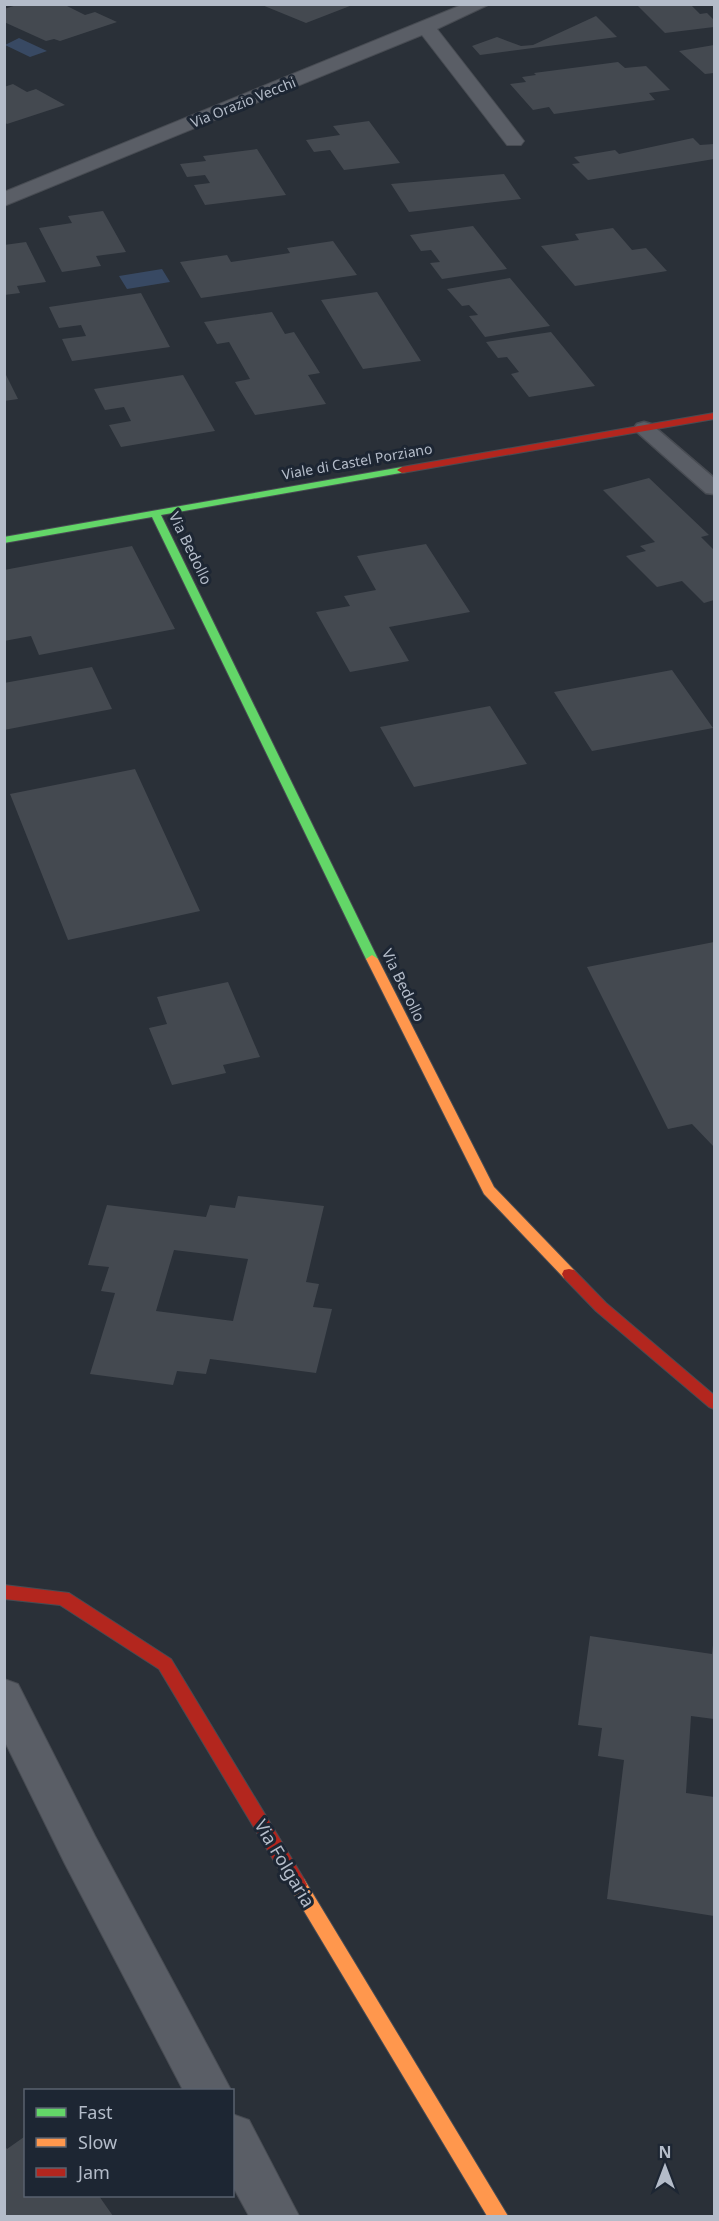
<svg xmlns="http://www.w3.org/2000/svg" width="719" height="2221" viewBox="0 0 719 2221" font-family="'Noto Sans',sans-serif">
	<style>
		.water { fill: #384963 }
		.building { fill: #444950; fill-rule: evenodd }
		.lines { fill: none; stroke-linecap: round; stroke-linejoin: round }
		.lane-casing { stroke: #484c53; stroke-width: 3 }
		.street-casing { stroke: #484c53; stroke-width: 2 }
		.fast-casing { stroke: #484c53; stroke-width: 2 }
		.slow-casing { stroke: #484c53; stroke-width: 2 }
		.jam-casing { stroke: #484c53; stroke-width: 2 }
		.lane { fill: #5a5e66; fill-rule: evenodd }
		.street { fill: #5a5e66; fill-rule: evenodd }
		.fast { fill: #63d668; fill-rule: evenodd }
		.slow { fill: #ff974d; fill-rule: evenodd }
		.jam { fill: #b3261e; fill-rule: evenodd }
		.labels { text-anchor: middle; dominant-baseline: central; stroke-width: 6; stroke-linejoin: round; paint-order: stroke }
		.far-street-label { font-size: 14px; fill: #b4bcc9; stroke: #1d2633 }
		.street-label { font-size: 15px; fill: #b4bcc9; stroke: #1d2633 }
		.near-street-label { font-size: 18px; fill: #b4bcc9; stroke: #1d2633 }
	</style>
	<rect width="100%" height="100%" fill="#2a3038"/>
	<!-- water -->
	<path class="water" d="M 19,38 L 47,51 L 30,57 L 5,45 Z
		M 162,269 L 170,282 L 127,289 L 119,276 Z"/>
	<!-- building -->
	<path class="building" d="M 20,4 L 63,4 L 85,15 L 95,12 L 117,22 L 60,41 L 54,39 L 46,41 L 4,22 L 4,9 Z
		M 355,4 L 306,23 L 262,5 L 262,4 Z
		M 636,4 L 690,4 L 700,14 L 707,13 L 714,20 L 714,27 L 665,33 Z
		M 596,16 L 617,37 L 480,55 L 472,46 L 497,37 L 521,46 L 533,45 Z
		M 714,45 L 714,73 L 705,74 L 679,51 Z
		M 618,62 L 625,68 L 646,66 L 670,90 L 649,93 L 655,100 L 554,114 L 549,107 L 533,110 L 510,84 L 526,82 L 522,77 L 536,75 L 534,73 Z
		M 13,84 L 27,92 L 36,89 L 65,105 L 7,124 L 4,122 L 4,87 Z
		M 369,121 L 400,163 L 344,170 L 330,150 L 314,152 L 306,140 L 340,135 L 333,126 Z
		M 693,138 L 700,145 L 714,144 L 714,159 L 588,180 L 572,164 L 580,163 L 574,157 L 615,150 L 619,154 Z
		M 257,149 L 286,195 L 205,205 L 194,185 L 210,183 L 205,175 L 187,177 L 180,164 L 206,161 L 203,156 Z
		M 504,174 L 521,199 L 409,212 L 391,184 Z
		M 103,211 L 126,252 L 96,256 L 101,266 L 62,272 L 39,228 L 72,223 L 68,216 Z
		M 473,226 L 507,269 L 442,279 L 430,263 L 440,262 L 431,250 L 421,251 L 410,235 Z
		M 613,228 L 632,250 L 646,248 L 667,271 L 575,286 L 541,246 L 579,240 L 575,234 Z
		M 333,241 L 357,275 L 201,298 L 180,262 L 227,255 L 231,262 L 290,253 L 287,248 Z
		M 26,242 L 46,282 L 17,286 L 20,293 L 4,295 L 4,245 Z
		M 510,278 L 550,326 L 485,337 L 469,316 L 478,315 L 469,305 L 462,306 L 447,289 Z
		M 377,292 L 421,361 L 363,369 L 321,300 Z
		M 141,293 L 170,347 L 72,361 L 62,339 L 86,336 L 81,325 L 59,328 L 49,307 Z
		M 272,312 L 285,334 L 294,332 L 320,373 L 308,375 L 326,404 L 255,415 L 235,382 L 250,379 L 229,342 L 217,344 L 204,322 Z
		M 551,332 L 595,386 L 529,397 L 511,374 L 519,372 L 507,357 L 498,358 L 486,342 Z
		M 4,371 L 18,399 L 4,401 Z
		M 183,375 L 215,431 L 121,447 L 109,425 L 131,421 L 124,407 L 105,410 L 94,389 Z
		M 649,478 L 709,535 L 701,537 L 714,550 L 714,600 L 704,603 L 682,581 L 657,587 L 626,556 L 646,551 L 640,546 L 655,542 L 603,490 Z
		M 426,544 L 470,612 L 389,627 L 409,661 L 350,672 L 316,612 L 350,606 L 344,596 L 376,590 L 357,556 Z
		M 132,546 L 175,629 L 39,655 L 31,636 L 4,641 L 4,570 Z
		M 92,667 L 112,709 L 4,730 L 4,683 Z
		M 672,670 L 713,728 L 592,751 L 554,692 Z
		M 490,706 L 527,764 L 414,787 L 380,727 Z
		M 135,769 L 200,911 L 68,940 L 10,794 Z
		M 714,942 L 714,1147 L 692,1124 L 668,1129 L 587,967 Z
		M 228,982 L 260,1057 L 223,1065 L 226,1073 L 172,1085 L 149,1028 L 167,1024 L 157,997 Z
		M 238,1196 L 324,1206 L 306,1282 L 319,1284 L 313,1307 L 332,1309 L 316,1373 L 210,1359 L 206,1374 L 177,1371 L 173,1385 L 90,1374 L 115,1293 L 101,1291 L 109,1267 L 88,1265 L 107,1205 L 206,1217 L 210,1205 L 235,1208 ZM 174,1250 L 248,1259 L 233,1321 L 156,1311 Z
		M 590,1636 L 712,1654 L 714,1636 L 714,1719 L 691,1716 L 686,1793 L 714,1797 L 714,1916 L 607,1899 L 624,1760 L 598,1756 L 602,1728 L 578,1725 Z
		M 24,2137 L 26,2196 L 99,2196 L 113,2216 L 4,2216 L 4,2145 L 7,2149 Z"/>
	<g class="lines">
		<defs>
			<path id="lane" d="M 644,422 L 651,424 L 714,478 L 714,494 L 706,493 L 637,432 L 634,428 L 637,424 Z"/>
			<path id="street" d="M 464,4 L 490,4 L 437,29 L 521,137 L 524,141 L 521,145 L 507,145 L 422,35 L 4,206 L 4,192 Z
				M 4,1679 L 18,1684 L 95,1836 L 231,2090 L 183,2090 L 65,1864 L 4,1740 Z
				M 232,2114 L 249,2120 L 299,2216 L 249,2216 L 232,2185 Z"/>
			<path id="fast" d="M 402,467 L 407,470 L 406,472 L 161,515 L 378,959 L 372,963 L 366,959 L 152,517 L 4,543 L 4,537 Z"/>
			<path id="slow" d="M 372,955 L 378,959 L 494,1187 L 574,1270 L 576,1274 L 574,1278 L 564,1278 L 484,1194 L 366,959 Z
				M 298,1877 L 304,1879 L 508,2216 L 487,2216 L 292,1891 L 289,1885 L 292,1879 Z"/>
			<path id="jam" d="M 714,413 L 714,419 L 402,473 L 397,470 L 402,467 Z
				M 569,1269 L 574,1270 L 606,1303 L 714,1395 L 714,1409 L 709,1407 L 596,1311 L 564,1278 L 562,1274 L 564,1270 Z
				M 4,1585 L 69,1593 L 171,1659 L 304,1879 L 307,1885 L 304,1891 L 298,1893 L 292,1891 L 159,1669 L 60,1605 L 4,1599 Z"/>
		</defs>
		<!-- lane casing -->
		<use href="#lane" class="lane-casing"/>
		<!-- street casing -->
		<use href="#street" class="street-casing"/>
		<!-- fast casing -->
		<use href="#fast" class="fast-casing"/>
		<!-- slow casing -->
		<use href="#slow" class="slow-casing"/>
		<!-- jam casing -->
		<use href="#jam" class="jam-casing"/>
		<!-- lane -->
		<use href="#lane" class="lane"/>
		<!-- street -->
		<use href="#street" class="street"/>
		<!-- fast -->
		<use href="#fast" class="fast"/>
		<!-- slow -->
		<use href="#slow" class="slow"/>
		<!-- jam -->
		<use href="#jam" class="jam"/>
	</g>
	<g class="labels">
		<!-- far-street labels -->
		<g class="far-street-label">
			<text transform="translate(243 102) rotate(-22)">Via Orazio Vecchi</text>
			<text transform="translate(357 461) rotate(-10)">Viale di Castel Porziano</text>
		</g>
		<!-- street labels -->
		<g class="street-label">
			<text transform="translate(191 548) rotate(64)">Via Bedollo</text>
			<text transform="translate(404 985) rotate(64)">Via Bedollo</text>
		</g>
		<!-- near-street labels -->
		<g class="near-street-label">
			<text transform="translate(285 1863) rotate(59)">Via Folgaria</text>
		</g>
	</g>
	<!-- border -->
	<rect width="719" height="2221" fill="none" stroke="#b4bcc9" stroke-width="12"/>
	<!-- legend -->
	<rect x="24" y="2089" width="210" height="108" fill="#1d2633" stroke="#59626f" stroke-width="1.5"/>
	<rect x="36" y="2108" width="30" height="9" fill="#63d668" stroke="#59626f" stroke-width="1.5"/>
	<text x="78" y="2119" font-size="18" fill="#b4bcc9">Fast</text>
	<rect x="36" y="2138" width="30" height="9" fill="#ff974d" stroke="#59626f" stroke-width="1.5"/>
	<text x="78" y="2149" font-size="18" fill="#b4bcc9">Slow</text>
	<rect x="36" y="2168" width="30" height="9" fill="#b3261e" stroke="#59626f" stroke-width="1.5"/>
	<text x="78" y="2179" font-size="18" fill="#b4bcc9">Jam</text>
	<!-- north arrow -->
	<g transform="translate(665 2167)" stroke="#1d2633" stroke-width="4.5" paint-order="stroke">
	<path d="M0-4.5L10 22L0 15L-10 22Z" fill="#b4bcc9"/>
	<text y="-9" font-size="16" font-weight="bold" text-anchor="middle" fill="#b4bcc9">N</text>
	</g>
</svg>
